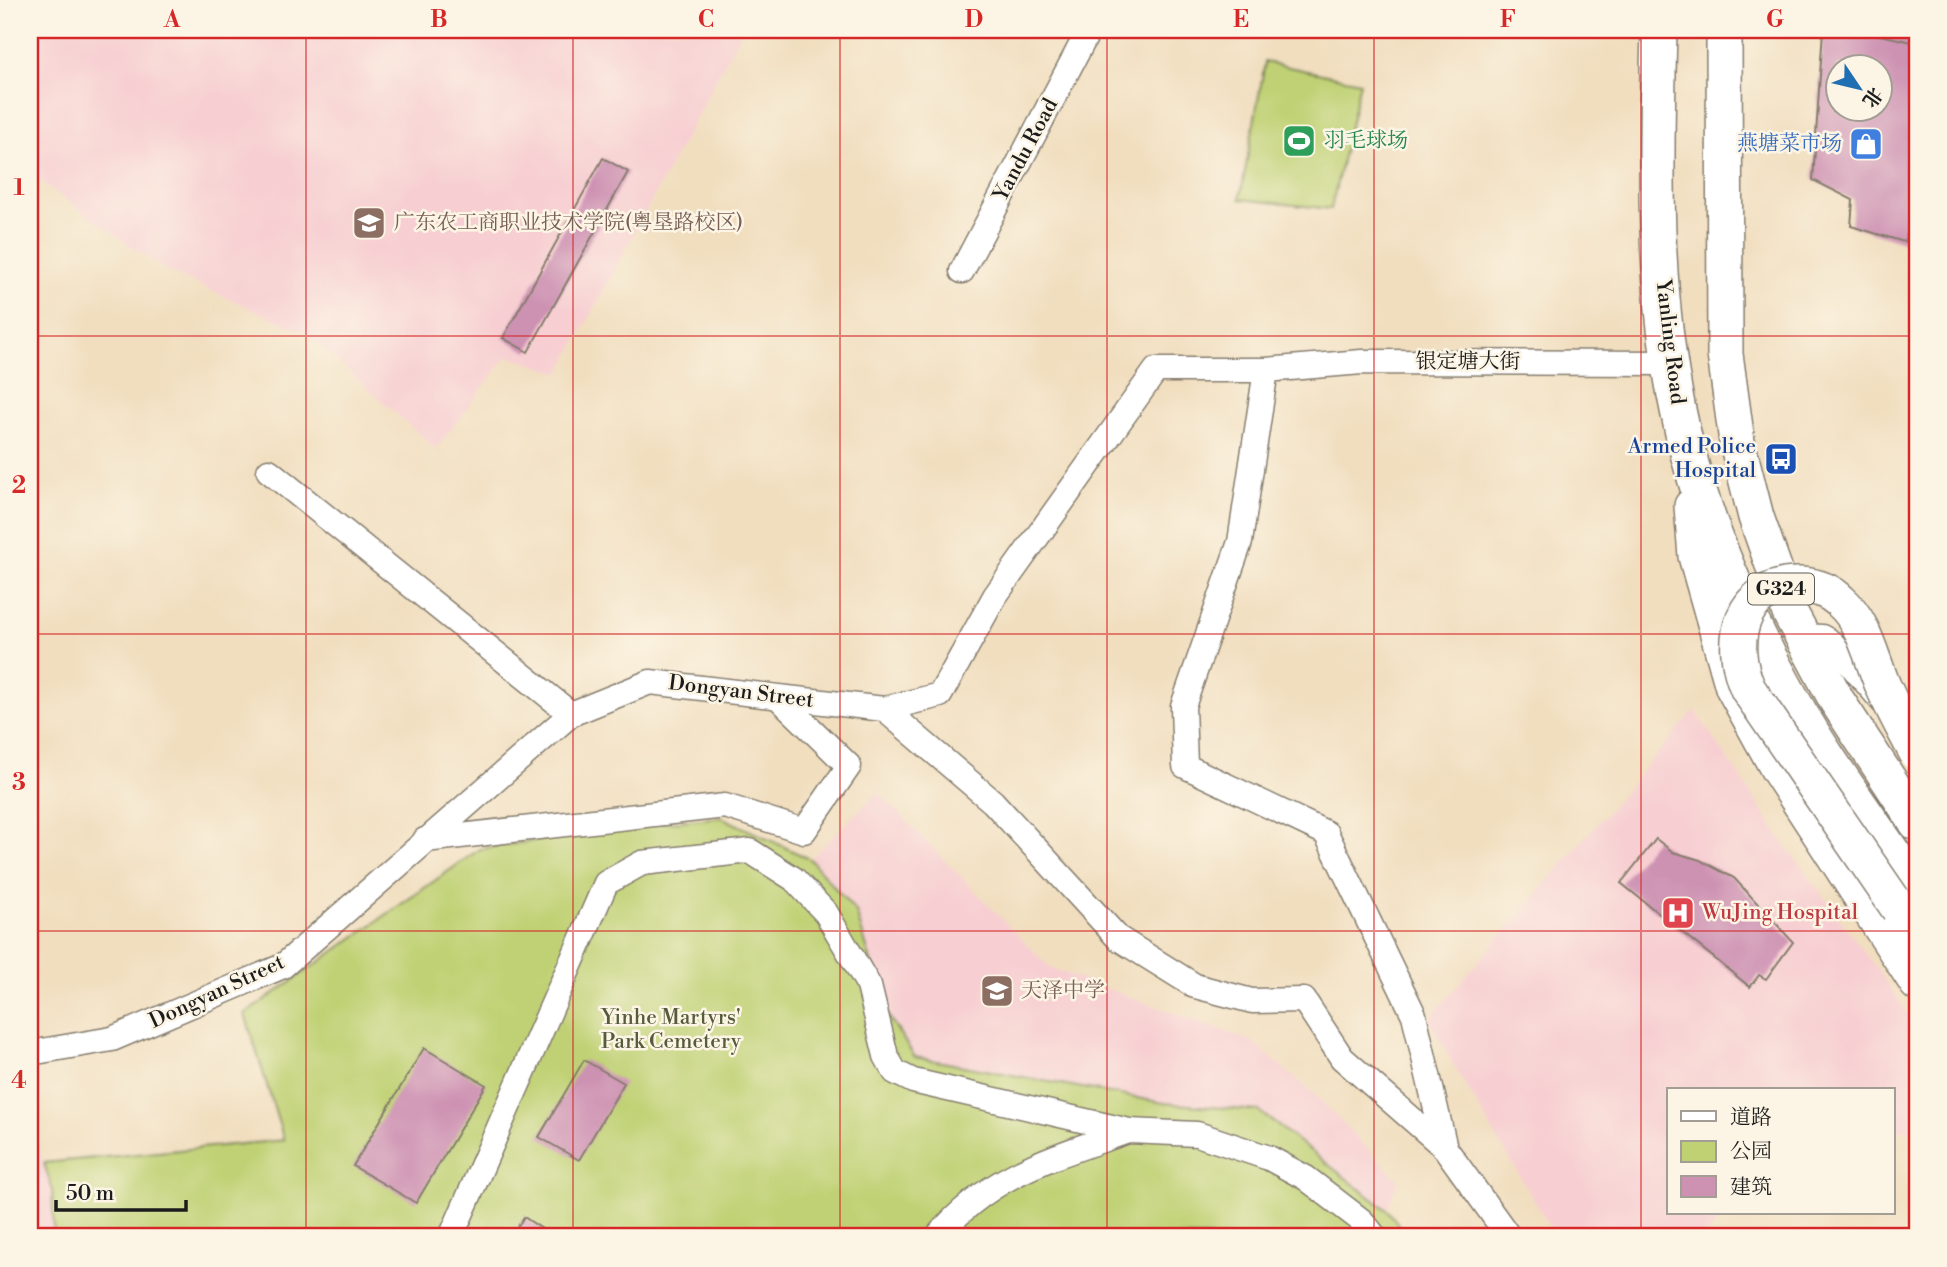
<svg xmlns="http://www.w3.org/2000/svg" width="1947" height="1267" viewBox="0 0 1947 1267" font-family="'Libre Bodoni','Noto Serif SC',serif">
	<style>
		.built { fill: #f7cfd2 }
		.green { fill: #c0d174; stroke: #6e7648; stroke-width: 2 }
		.building { fill: #cd91b2; fill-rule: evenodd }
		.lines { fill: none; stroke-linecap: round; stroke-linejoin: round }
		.minor-casing { stroke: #867d6e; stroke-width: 27 }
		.highway-casing { stroke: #867d6e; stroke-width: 38 }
		.minor { stroke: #fff; stroke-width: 24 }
		.highway { stroke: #fff; stroke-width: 35 }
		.highway-bridge-casing { stroke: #867d6e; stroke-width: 38; stroke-linecap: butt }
		.highway-bridge { stroke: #fff; stroke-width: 35 }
		.grid { fill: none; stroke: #d62828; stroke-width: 2; stroke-opacity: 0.55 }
		.labels { text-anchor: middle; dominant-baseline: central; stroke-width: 5; stroke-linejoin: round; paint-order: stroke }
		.shield { fill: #fcf5e5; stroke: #5f5d58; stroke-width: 2 }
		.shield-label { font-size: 19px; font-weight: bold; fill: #1c1c1c }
		.leisure-label { font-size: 21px; fill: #27864d; stroke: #fcf5e5; text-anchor: start }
		.shop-label { font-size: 21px; fill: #366cbe; stroke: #fcf5e5; text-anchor: end }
		.street-label { font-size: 21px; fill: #1c1c1c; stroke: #fcf5e5 }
		.education-label { font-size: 21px; fill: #785e54; stroke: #fcf5e5; text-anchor: start }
		.transit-label { font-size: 21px; fill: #164399; stroke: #fcf5e5; text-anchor: end }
		.health-label { font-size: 21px; fill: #be3a42; stroke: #fcf5e5; text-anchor: start }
		.park-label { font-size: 21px; fill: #555b3b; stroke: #fcf5e5 }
		.neatline { fill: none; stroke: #d62828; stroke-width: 2.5 }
		.grid-label { font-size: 23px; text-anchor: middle; font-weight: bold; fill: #d62828 }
	</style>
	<rect width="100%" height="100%" fill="#fcf5e5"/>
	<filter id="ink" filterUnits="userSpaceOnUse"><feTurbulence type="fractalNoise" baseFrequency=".0143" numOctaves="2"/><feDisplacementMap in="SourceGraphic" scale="14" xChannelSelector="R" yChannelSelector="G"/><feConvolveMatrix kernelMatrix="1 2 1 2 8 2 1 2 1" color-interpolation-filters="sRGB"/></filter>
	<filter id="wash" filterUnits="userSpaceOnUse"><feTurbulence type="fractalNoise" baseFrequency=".00686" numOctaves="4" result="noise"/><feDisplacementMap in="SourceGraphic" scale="28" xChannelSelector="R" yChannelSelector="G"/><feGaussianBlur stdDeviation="1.57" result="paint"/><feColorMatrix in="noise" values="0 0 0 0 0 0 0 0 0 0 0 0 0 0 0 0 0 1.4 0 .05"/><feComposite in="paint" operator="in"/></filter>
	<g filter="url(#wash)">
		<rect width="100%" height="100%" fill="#f1debf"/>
		<!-- built -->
		<path class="built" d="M 30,30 L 742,30 L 560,373 L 507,356 L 436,449 L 305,333 L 165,270 L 30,174 Z
			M 1695,710 L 1783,842 L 1888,984 L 1917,1030 L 1917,1128 L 1893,1131 L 1893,1090 L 1669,1090 L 1669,1213 L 1725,1213 L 1705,1237 L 1556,1237 L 1455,1068 L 1429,1019 Z
			M 878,792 L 1050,968 L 1251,1041 L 1315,1095 L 1398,1180 L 1387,1210 L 1259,1111 L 1164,1103 L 915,1057 L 887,1014 L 856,912 L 810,859 Z
			M 30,1121 L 52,1188 L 54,1237 L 30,1237 Z"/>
		<!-- green -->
		<path class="green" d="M 1265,62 L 1360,82 L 1331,209 L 1240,199 Z
			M 721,817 L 810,859 L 856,912 L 887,1014 L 915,1057 L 1164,1103 L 1259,1111 L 1387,1210 L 1409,1237 L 54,1237 L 52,1188 L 44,1163 L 284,1140 L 245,1014 L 480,849 L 630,826 Z"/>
		<g id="blocks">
			<!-- building -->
			<path class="building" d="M 1823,30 L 1857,30 L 1917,43 L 1917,206 L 1904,242 L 1851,226 L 1853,200 L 1813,180 ZM 1838,66 L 1880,66 L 1880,108 L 1838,108 Z
				M 603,158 L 628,172 L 528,352 L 503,338 Z
				M 1656,839 L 1673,852 L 1700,860 L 1734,878 L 1793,942 L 1766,979 L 1759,975 L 1750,987 L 1621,883 Z
				M 424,1048 L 486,1085 L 416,1203 L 353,1166 Z
				M 584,1060 L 624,1083 L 579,1160 L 539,1137 Z
				M 524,1217 L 554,1237 L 511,1237 Z"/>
		</g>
	</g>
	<g filter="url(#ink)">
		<use href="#blocks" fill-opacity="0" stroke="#867d6e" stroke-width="2"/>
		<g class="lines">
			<defs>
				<path id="minor" d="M 962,271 L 1089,30
					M 1266,370 L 1240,542 L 1183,706 L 1185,766 L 1326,833 L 1414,1015 L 1445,1148 L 1509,1237
					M 269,471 L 571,714
					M 1802,636 L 1822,637 L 1832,643 L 1882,701
					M 884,709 L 993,802 L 1118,938 L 1195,986 L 1252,1001 L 1304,1000 L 1342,1058 L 1445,1148
					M 425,840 L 725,806 L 804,831 L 849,766 L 778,697
					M 30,1053 L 112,1039 L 283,966 L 571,714 L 650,682 L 884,709 L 940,695 L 995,596 L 1156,370 L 1266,370 L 1362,362 L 1670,363
					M 451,1237 L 606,883 L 642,863 L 750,851 L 794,879 L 826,913 L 869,986 L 886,1056 L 895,1072 L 913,1081 L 1129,1131 L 1197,1134 L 1269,1158 L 1306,1178 L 1362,1221 L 1375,1237
					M 937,1237 C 991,1173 1052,1158 1128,1131"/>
				<path id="highway" d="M 1659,30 C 1656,156 1652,286 1678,410 C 1697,506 1737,599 1784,685 C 1822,756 1873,822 1917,889
					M 1724,30 L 1725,354 L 1737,442 L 1756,517 L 1790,613 L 1837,701 L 1917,823
					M 1692,506 L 1696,556 L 1733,687 L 1778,769 L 1917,983
					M 1899,909 L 1917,936"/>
			</defs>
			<!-- minor casing -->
			<use href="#minor" class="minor-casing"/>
			<!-- highway casing -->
			<use href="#highway" class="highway-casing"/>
			<!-- minor -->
			<use href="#minor" class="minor"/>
			<!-- highway -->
			<use href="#highway" class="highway"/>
			<defs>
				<path id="highway-bridge" d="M 1899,909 L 1748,689 C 1727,642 1740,583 1801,585 C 1816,586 1830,591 1840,601 C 1864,621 1871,658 1883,686 C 1893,709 1905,731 1917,753"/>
			</defs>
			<!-- highway-bridge casing -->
			<use href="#highway-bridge" class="highway-bridge-casing"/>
			<!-- highway-bridge -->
			<use href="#highway-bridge" class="highway-bridge"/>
		</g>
	</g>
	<!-- grid -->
	<path class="grid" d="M 306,30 L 306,1237M 573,30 L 573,1237M 840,30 L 840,1237M 1107,30 L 1107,1237M 1374,30 L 1374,1237M 1641,30 L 1641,1237M 30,336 L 1917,336M 30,634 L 1917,634M 30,931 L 1917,931"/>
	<!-- icons -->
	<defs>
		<symbol id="stadium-square" viewBox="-11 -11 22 22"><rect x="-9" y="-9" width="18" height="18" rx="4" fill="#2e9e5b" stroke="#fcf5e5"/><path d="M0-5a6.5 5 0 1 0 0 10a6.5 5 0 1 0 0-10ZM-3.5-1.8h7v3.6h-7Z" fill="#fff"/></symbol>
		<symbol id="shop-square" viewBox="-11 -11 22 22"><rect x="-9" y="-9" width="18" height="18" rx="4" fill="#3f7fe0" stroke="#fcf5e5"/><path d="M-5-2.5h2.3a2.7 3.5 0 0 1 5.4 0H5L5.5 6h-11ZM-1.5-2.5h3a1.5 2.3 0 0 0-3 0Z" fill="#fff"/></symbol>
		<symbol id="university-square" viewBox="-11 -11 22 22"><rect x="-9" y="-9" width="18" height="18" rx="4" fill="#8d6e63" stroke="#fcf5e5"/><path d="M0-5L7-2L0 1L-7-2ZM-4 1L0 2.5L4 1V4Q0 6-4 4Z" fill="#fff"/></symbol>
		<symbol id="bus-square" viewBox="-11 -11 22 22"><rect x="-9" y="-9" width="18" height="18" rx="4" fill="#1a4fb4" stroke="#fcf5e5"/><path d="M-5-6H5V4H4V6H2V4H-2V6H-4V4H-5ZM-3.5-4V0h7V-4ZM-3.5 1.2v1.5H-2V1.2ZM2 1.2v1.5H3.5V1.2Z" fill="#fff"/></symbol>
		<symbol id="hospital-square" viewBox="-11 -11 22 22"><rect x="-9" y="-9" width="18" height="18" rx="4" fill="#e0444e" stroke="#fcf5e5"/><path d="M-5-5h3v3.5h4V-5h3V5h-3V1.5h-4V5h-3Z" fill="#fff"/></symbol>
		<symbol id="school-square" viewBox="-11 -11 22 22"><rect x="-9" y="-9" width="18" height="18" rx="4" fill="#8d6e63" stroke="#fcf5e5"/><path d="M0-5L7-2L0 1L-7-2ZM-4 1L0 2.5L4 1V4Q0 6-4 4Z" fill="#fff"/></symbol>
	</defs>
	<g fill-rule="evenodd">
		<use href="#stadium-square" x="1280" y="122" width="38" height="38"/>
		<use href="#shop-square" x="1847" y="125" width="38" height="38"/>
		<use href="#university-square" x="350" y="204" width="38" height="38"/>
		<use href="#bus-square" x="1762" y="440" width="38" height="38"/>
		<use href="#hospital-square" x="1659" y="894" width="38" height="38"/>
		<use href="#school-square" x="978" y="972" width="38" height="38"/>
	</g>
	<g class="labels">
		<!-- shield labels -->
		<rect class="shield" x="1748" y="573.5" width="66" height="31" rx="5"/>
		<g class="shield-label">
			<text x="1781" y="589">G324</text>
		</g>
		<!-- leisure labels -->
		<g class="leisure-label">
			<text x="1324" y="141">羽毛球场</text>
		</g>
		<!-- shop labels -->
		<g class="shop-label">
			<text x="1842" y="144">燕塘菜市场</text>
		</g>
		<!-- street labels -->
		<g class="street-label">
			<text transform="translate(1026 150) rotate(-62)">Yandu Road</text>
			<text transform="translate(1670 342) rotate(83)">Yanling Road</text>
			<text x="1468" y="362">银定塘大街</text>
			<text transform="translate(741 692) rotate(7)">Dongyan Street</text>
			<text transform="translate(217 992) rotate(-25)">Dongyan Street</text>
		</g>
		<!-- education labels -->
		<g class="education-label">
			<text x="394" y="223">广东农工商职业技术学院(粤垦路校区)</text>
			<text x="1021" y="991">天泽中学</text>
		</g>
		<!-- transit labels -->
		<g class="transit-label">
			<text x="1756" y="447">Armed Police<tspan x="1756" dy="24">Hospital</tspan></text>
		</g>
		<!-- health labels -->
		<g class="health-label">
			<text x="1702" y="913">WuJing Hospital</text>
		</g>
		<!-- park labels -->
		<g class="park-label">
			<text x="671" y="1018">Yinhe Martyrs'<tspan x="671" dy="24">Park Cemetery</tspan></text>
		</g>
	</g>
	<!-- margin -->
	<rect width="1947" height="1267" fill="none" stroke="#fcf5e5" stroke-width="77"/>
	<!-- legend -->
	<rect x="1667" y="1088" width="228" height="126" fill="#fcf5e5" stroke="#a29e95" stroke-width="2"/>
	<rect x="1681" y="1111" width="35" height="10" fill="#ffffff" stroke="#a29e95" stroke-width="2"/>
	<text x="1730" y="1124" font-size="21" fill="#1c1c1c">道路</text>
	<rect x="1681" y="1141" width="35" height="21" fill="#c0d174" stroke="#a29e95" stroke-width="2"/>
	<text x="1730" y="1158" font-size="21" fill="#1c1c1c">公园</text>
	<rect x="1681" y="1176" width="35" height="21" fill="#cd91b2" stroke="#a29e95" stroke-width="2"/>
	<text x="1730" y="1194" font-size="21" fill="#1c1c1c">建筑</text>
	<!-- north arrow -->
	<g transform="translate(1859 88) rotate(125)"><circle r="33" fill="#fcf5e5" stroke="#a29e95" stroke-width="2"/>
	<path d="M0-5L12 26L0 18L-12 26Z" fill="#1f6fb2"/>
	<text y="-10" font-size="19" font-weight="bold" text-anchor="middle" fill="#1c1c1c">北</text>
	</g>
	<!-- scale -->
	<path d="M56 1200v10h130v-10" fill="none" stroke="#1c1c1c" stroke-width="3.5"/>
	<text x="66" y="1200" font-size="21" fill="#1c1c1c" stroke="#fcf5e5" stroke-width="5" paint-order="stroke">50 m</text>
	<rect x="38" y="38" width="1871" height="1190" class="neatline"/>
	<g class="grid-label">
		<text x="172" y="27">A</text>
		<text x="439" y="27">B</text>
		<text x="706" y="27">C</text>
		<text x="974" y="27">D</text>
		<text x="1241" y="27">E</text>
		<text x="1508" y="27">F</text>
		<text x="1775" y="27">G</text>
		<text x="19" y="195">1</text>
		<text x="19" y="493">2</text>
		<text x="19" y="790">3</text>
		<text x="19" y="1088">4</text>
	</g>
</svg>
